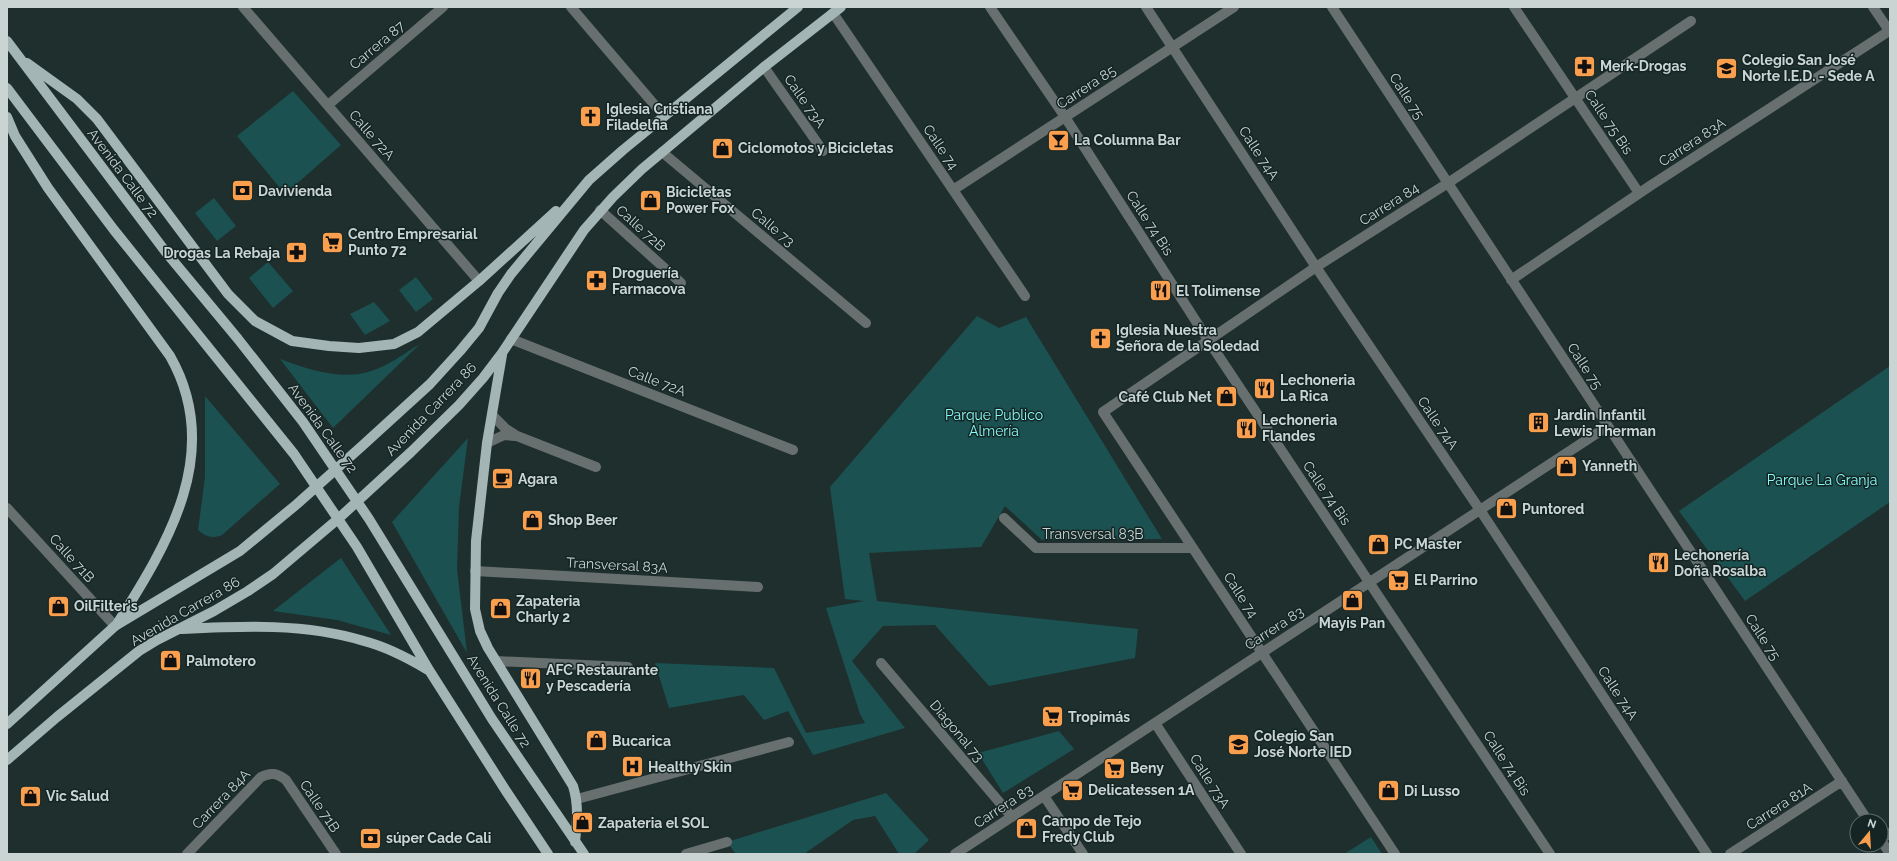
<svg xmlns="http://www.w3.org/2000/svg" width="1897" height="861" viewBox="0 0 1897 861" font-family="Raleway,sans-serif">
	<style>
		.green { fill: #1b5150 }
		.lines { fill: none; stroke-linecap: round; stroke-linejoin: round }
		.minor { stroke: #67706f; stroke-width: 10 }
		.major { stroke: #a3b5b4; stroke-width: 10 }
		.labels { text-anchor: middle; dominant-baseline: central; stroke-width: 3; stroke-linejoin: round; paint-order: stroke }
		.street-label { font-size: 14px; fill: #c9d4d3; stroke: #142524 }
		.poi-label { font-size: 14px; font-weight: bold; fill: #c9d4d3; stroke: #142524; text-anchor: start }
		.park-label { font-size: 14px; fill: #85fbf8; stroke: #142524 }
	</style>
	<rect width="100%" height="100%" fill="#1e2f2e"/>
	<!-- green -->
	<path class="green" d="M 293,91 L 341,145 L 285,194 L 237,136 Z
		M 214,198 L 236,226 L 217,241 L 195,213 Z
		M 268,262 L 293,291 L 273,308 L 249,278 Z
		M 416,277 L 433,299 L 416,312 L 399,290 Z
		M 374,302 L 390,321 L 365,335 L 350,314 Z
		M 977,316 L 999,328 L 1026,317 L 1162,539 L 1042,540 L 1005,506 L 981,547 L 869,553 L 877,601 L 1138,629 L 1135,658 L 989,686 L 935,625 L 883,626 L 852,661 L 905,728 L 813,755 L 788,711 L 764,720 L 744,695 L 669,708 L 655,663 L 774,668 L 806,733 L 865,723 L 860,714 L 826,608 L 864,601 L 845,599 L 830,487 Z
		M 420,344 L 333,428 L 280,359 C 307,369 342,381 371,371 C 388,366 405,353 420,344 Z
		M 1890,366 L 1890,502 L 1745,601 L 1679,511 Z
		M 205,396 L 280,484 L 222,535 C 212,539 206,537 198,530 L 205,477 Z
		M 468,438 L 459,507 L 457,569 L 467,653 L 392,522 Z
		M 341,558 L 391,635 L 337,620 L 273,611 Z
		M 1059,731 L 1074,749 L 1003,793 L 978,753 Z
		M 886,793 L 929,840 L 914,854 L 899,854 L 875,816 L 853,820 L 804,854 L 736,854 L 727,842 Z
		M 1371,837 L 1382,854 L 1344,854 Z"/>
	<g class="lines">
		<!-- minor -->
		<path class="minor" d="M 243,7 L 479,281
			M 571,7 L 664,116
			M 990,7 L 1065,117 L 1208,340 L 1550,854
			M 1146,7 L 1316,267 L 1480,510 L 1707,854
			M 1332,7 L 1868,821
			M 1514,7 L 1639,193
			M 1873,7 L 1890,32
			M 833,13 L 1025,296
			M 764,67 L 823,151
			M 328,105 L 443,7
			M 662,152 L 866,323
			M 953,190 L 1234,7
			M 600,210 L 681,283
			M 1511,280 L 1650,186 L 1889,31
			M 511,339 L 793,450
			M 492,415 L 506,429 L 517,436 L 596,467
			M 487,443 L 504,435 L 515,436
			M 7,508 L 115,626
			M 1004,518 L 1036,548 L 1193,548
			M 475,571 L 758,587
			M 496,661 L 628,667
			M 881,663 L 1012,817
			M 1155,723 L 1241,854
			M 1044,796 L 1083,854
			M 577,799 L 789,742
			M 1881,839 L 1890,833
			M 1881,840 L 1890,854
			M 187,854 L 261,777 C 271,772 277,773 286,780 L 336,854
			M 686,854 L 727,842
			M 955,854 L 1608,426
			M 1395,854 L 1103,412 L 1316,267 L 1448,183 L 1691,21
			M 1730,854 L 1842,781"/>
		<!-- major -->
		<path class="major" d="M 7,41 L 165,251 L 238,339 L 303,422 L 369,519 L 492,719 L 584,854
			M 27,63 L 77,99 L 97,119 L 228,294 L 255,321 L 292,341 L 329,346 L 359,348 L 394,344 L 418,332 L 479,281 L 556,211
			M 7,88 L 114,230 L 294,454 L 357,547 L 429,670 L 506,791 L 548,854
			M 7,117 L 15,136 L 48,188 L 170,356 C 224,451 169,542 117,624
			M 502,355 L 487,443 L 476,541 L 475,609 L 480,631 L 488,648 L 573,786 C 579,805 577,823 575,842
			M 182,629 C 243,626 305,623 364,641 C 387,647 408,658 428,670
			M 7,724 L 115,626 L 240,551 L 297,504 L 362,446 L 430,384 L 460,351 L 479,328 L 498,293 L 511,274 L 589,180 L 623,150 L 798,7
			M 7,760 L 57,717 L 139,651 L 157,640 L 214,611 L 248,591 L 273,574 L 338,519 L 411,452 L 459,405 L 483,378 L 502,353 L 584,230 L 613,197 L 642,169 L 764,67 L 841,7"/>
	</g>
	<!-- icons -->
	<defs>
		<symbol id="pharmacy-square" viewBox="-11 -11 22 22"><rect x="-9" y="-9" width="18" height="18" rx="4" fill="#fa9f4e" stroke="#142524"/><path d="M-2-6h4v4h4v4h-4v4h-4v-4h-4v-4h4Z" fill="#111"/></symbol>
		<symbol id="school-square" viewBox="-11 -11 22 22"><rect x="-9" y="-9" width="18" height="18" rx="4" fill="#fa9f4e" stroke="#142524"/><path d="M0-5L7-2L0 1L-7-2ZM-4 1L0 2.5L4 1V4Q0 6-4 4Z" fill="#111"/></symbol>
		<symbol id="church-square" viewBox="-11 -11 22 22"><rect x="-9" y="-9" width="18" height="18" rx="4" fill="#fa9f4e" stroke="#142524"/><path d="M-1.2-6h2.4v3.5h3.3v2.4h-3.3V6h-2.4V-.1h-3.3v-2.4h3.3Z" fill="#111"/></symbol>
		<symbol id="bar-square" viewBox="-11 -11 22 22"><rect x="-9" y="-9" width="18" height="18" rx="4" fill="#fa9f4e" stroke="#142524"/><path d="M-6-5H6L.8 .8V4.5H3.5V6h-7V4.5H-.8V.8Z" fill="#111"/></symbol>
		<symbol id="shop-square" viewBox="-11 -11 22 22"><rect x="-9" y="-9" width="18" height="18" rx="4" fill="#fa9f4e" stroke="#142524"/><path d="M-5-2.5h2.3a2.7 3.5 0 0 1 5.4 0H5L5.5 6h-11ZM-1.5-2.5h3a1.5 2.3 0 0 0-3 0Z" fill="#111"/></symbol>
		<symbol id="bank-square" viewBox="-11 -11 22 22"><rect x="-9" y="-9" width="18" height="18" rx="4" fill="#fa9f4e" stroke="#142524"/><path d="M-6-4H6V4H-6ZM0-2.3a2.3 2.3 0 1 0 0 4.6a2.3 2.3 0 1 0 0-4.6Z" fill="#111"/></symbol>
		<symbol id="supermarket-square" viewBox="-11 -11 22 22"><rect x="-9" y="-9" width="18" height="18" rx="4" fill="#fa9f4e" stroke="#142524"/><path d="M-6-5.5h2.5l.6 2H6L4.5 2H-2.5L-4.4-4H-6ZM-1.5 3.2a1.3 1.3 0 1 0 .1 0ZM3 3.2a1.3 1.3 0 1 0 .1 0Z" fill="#111"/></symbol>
		<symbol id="restaurant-square" viewBox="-11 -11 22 22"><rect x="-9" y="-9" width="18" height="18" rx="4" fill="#fa9f4e" stroke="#142524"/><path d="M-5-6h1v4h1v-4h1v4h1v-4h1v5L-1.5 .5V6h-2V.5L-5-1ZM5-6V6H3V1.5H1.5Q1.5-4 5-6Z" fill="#111"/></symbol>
		<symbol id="building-square" viewBox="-11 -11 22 22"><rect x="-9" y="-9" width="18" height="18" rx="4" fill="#fa9f4e" stroke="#142524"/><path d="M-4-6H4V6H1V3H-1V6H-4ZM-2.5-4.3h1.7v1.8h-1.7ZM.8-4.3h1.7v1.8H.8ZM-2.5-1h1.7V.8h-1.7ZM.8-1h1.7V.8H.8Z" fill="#111"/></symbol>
		<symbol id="cafe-square" viewBox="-11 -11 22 22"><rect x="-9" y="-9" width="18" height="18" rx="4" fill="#fa9f4e" stroke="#142524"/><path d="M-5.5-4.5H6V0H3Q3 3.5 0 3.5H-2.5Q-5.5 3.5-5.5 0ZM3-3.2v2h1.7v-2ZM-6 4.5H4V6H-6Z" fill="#111"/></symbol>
		<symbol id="hospital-square" viewBox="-11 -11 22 22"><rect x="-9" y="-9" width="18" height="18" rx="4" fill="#fa9f4e" stroke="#142524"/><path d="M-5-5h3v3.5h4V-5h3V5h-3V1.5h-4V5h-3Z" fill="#111"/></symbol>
	</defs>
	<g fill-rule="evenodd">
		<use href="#pharmacy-square" x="1572" y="54" width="25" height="25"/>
		<use href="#school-square" x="1714" y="56" width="25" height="25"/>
		<use href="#church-square" x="578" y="104" width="25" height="25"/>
		<use href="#bar-square" x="1046" y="128" width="25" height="25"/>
		<use href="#shop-square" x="710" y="136" width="25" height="25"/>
		<use href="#bank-square" x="230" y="178" width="25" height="25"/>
		<use href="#shop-square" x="638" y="188" width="25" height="25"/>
		<use href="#supermarket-square" x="320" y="230" width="25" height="25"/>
		<use href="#pharmacy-square" x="284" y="240" width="25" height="25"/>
		<use href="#pharmacy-square" x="584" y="268" width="25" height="25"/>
		<use href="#restaurant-square" x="1148" y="278" width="25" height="25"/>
		<use href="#church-square" x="1088" y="326" width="25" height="25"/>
		<use href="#restaurant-square" x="1252" y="376" width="25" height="25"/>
		<use href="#shop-square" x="1214" y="384" width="25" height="25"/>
		<use href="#building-square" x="1526" y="410" width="25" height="25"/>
		<use href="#restaurant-square" x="1234" y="416" width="25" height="25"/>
		<use href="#shop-square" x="1554" y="454" width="25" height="25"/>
		<use href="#cafe-square" x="490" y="466" width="25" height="25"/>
		<use href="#shop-square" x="1494" y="496" width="25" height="25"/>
		<use href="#shop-square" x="520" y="508" width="25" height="25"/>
		<use href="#shop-square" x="1366" y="532" width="25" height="25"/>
		<use href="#restaurant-square" x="1646" y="550" width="25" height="25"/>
		<use href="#supermarket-square" x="1386" y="568" width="25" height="25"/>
		<use href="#shop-square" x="1340" y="588" width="25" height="25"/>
		<use href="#shop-square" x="46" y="594" width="25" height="25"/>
		<use href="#shop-square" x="488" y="596" width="25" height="25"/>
		<use href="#shop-square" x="158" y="648" width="25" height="25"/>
		<use href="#restaurant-square" x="518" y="666" width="25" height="25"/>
		<use href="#supermarket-square" x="1040" y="704" width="25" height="25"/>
		<use href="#shop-square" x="584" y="728" width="25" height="25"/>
		<use href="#school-square" x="1226" y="732" width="25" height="25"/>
		<use href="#hospital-square" x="620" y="754" width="25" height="25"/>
		<use href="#supermarket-square" x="1102" y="756" width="25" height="25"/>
		<use href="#supermarket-square" x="1060" y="778" width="25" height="25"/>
		<use href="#shop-square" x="1376" y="778" width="25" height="25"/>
		<use href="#shop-square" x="18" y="784" width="25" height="25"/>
		<use href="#shop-square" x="570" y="810" width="25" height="25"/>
		<use href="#shop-square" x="1014" y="816" width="25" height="25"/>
		<use href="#bank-square" x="358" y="826" width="25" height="25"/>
	</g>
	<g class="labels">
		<!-- street labels -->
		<g class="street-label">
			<text transform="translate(377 45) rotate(-40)">Carrera 87</text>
			<text transform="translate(1086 87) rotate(-33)">Carrera 85</text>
			<text transform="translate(1407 96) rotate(57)">Calle 75</text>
			<text transform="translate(805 101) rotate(55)">Calle 73A</text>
			<text transform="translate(1609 122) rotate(56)">Calle 75 Bis</text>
			<text transform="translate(372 135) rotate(49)">Calle 72A</text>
			<text transform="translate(1692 142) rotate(-33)">Carrera 83A</text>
			<text transform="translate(941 147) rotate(56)">Calle 74</text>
			<text transform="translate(1259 153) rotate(57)">Calle 74A</text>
			<text transform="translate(123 173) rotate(53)">Avenida Calle 72</text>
			<text transform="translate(1389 204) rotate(-32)">Carrera 84</text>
			<text transform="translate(1150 223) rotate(57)">Calle 74 Bis</text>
			<text transform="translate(773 227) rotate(40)">Calle 73</text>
			<text transform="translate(641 228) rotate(42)">Calle 72B</text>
			<text transform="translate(1585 366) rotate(57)">Calle 75</text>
			<text transform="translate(657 381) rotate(21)">Calle 72A</text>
			<text transform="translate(431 409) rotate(-46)">Avenida Carrera 86</text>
			<text transform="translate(1438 423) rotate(56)">Calle 74A</text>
			<text transform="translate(323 428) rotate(54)">Avenida Calle 72</text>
			<text transform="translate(1327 493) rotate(56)">Calle 74 Bis</text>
			<text x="1093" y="534">Transversal 83B</text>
			<text transform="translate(72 558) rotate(48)">Calle 71B</text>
			<text transform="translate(617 565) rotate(3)">Transversal 83A</text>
			<text transform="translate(1241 595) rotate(57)">Calle 74</text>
			<text transform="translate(185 611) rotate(-30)">Avenida Carrera 86</text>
			<text transform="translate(1274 628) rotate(-33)">Carrera 83</text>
			<text transform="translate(1763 637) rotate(57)">Calle 75</text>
			<text transform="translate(1618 693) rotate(57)">Calle 74A</text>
			<text transform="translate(499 701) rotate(58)">Avenida Calle 72</text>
			<text transform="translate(957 731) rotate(50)">Diagonal 73</text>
			<text transform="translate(1507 763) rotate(57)">Calle 74 Bis</text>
			<text transform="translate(1210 781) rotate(57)">Calle 73A</text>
			<text transform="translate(221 799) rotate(-46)">Carrera 84A</text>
			<text transform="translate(320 806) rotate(56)">Calle 71B</text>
			<text transform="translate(1003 806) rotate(-33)">Carrera 83</text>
			<text transform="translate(1779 806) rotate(-33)">Carrera 81A</text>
		</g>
		<!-- poi labels -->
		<g class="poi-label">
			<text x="1742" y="60">Colegio San José<tspan x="1742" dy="16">Norte I.E.D. - Sede A</tspan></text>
			<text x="1600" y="66">Merk-Drogas</text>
			<text x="606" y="109">Iglesia Cristiana<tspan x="606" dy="16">Filadelfia</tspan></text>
			<text x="1074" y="140">La Columna Bar</text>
			<text x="738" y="148">Ciclomotos y Bicicletas</text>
			<text x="258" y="191">Davivienda</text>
			<text x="666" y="192">Bicicletas<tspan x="666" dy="16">Power Fox</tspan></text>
			<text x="348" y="234">Centro Empresarial<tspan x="348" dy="16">Punto 72</tspan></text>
			<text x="280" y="253" text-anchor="end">Drogas La Rebaja</text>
			<text x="612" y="273">Droguería<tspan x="612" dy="16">Farmacova</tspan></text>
			<text x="1176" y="291">El Tolimense</text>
			<text x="1116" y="330">Iglesia Nuestra<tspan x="1116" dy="16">Señora de la Soledad</tspan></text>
			<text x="1280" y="380">Lechoneria<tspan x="1280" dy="16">La Rica</tspan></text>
			<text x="1212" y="397" text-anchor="end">Café Club Net</text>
			<text x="1554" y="415">Jardin Infantil<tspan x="1554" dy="16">Lewis Therman</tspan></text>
			<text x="1262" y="420">Lechoneria<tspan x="1262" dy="16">Flandes</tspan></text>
			<text x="1582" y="466">Yanneth</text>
			<text x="518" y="479">Agara</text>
			<text x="1522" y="509">Puntored</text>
			<text x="548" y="520">Shop Beer</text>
			<text x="1394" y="544">PC Master</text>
			<text x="1674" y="555">Lechonería<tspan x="1674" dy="16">Doña Rosalba</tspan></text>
			<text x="1414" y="580">El Parrino</text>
			<text x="516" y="601">Zapateria<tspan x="516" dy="16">Charly 2</tspan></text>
			<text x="74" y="606">OilFilter's</text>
			<text x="1352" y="623" text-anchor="middle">Mayis Pan</text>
			<text x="186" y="661">Palmotero</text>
			<text x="546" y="670">AFC Restaurante<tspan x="546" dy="16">y Pescadería</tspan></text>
			<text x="1068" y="717">Tropimás</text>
			<text x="1254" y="736">Colegio San<tspan x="1254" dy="16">José Norte IED</tspan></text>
			<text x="612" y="741">Bucarica</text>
			<text x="648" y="767">Healthy Skin</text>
			<text x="1130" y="768">Beny</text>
			<text x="1088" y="790">Delicatessen 1A</text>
			<text x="1404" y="791">Di Lusso</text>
			<text x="46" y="796">Vic Salud</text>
			<text x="1042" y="821">Campo de Tejo<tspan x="1042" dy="16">Fredy Club</tspan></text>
			<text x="598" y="823">Zapateria el SOL</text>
			<text x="386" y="838">súper Cade Cali</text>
		</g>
		<!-- park labels -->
		<g class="park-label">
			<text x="994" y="415">Parque Publico<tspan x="994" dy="16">Almería</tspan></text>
			<text x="1822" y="480">Parque La Granja</text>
		</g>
	</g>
	<!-- border -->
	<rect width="1897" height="861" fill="none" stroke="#c9d4d3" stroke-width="16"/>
	<!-- north arrow -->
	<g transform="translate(1869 833) rotate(18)"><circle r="19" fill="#142524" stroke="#5c6b6a"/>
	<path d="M0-3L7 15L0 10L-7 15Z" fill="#fa9f4e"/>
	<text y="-6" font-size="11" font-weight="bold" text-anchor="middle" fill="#c9d4d3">N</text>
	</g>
</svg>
